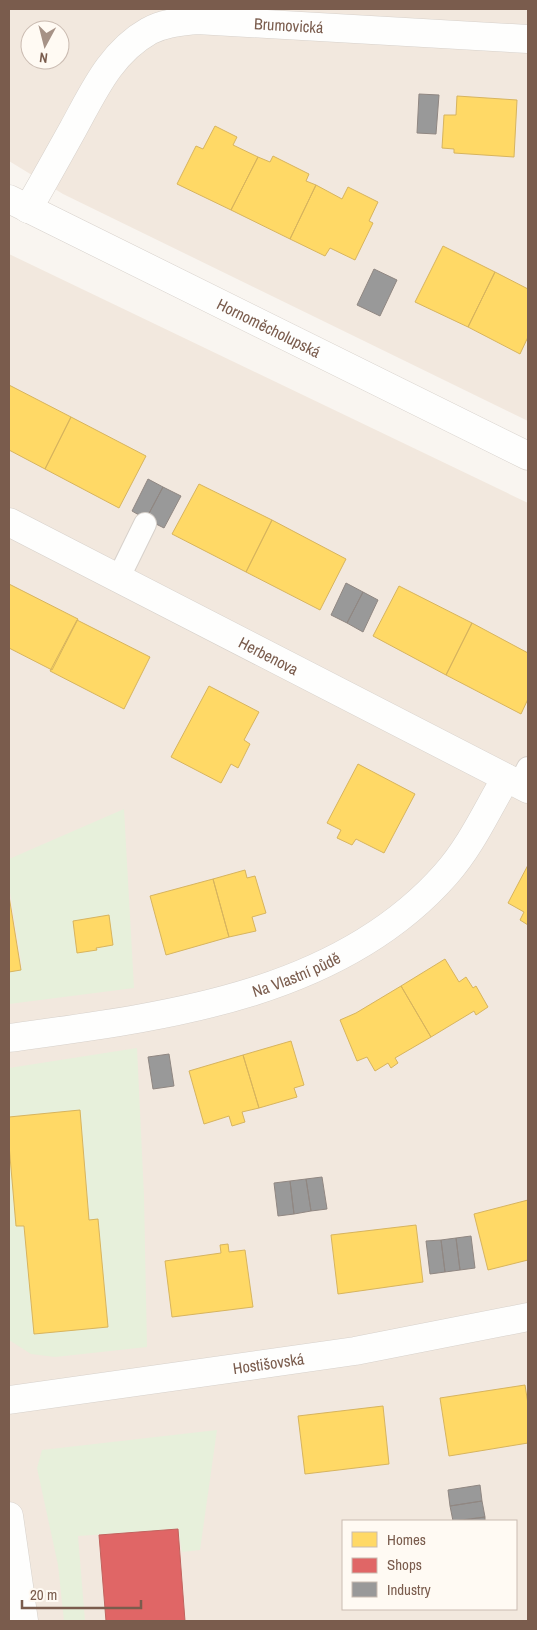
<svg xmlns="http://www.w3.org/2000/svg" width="537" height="1630" viewBox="0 0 537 1630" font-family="'Archivo Narrow',sans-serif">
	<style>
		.residential { fill: #f2e8de; fill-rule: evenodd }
		.green { fill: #e7f0db; fill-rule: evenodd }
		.homes { fill: #ffd966; stroke: #d7b45e }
		.shops { fill: #e06666; stroke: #c1635e }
		.industry { fill: #999; stroke: #908782 }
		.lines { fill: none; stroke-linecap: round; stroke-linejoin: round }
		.service-casing { stroke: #d7d1cb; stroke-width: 24 }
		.minor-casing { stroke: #d7d1cb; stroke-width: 29 }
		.tertiary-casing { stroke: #d7d1cb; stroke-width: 29 }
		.service { stroke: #fefefd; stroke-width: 22 }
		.minor { stroke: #fefefd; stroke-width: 28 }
		.tertiary { stroke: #fefefd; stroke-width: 28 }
		.labels { text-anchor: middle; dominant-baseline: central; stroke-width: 5; stroke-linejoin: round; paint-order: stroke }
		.street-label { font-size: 16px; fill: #7a5c4d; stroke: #fffaf3 }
	</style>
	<rect width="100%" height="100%" fill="#f9f5f0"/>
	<!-- residential -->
	<path class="residential" d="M 9,9 L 528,9 L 528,421 L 63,194 L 9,161 ZM 30,30 L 60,30 L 60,60 L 30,60 Z
		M 9,254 L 528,503 L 528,1621 L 9,1621 ZM 343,1521 L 516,1521 L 516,1609 L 343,1609 Z"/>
	<!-- green -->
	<path class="green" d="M 124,809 L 134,988 L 9,1004 L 9,971 L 22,968 L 9,886 L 9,859 ZM 109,915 L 113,945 L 96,948 L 96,950 L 77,953 L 73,921 Z
		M 137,1048 L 144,1196 L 147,1347 L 55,1357 L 31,1354 L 9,1340 L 9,1145 L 16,1226 L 24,1226 L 34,1334 L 108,1327 L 98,1219 L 89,1220 L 80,1111 L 9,1117 L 9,1068 Z
		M 217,1430 L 200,1550 L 182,1552 L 178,1529 L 78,1536 L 85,1621 L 64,1621 L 58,1565 L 37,1468 L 42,1450 Z"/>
	<!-- homes -->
	<path class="homes" d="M 457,96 L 517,100 L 514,157 L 454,153 L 454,149 L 442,148 L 444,115 L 456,115 Z
		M 215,126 L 237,137 L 233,145 L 258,157 L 231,210 L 177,184 L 196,146 L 203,149 Z
		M 273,156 L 309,174 L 306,181 L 316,185 L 290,239 L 231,210 L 258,157 L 270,162 Z
		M 316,185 L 342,199 L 348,187 L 378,202 L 369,221 L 373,223 L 355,260 L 330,248 L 325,256 L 290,239 Z
		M 443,246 L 495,272 L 468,327 L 415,302 Z
		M 495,272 L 528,289 L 528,337 L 520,354 L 468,327 Z
		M 9,385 L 71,417 L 45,469 L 9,450 Z
		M 71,417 L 146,456 L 119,508 L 45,469 Z
		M 199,484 L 272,520 L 246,572 L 172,534 Z
		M 272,520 L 346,559 L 320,610 L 246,572 Z
		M 9,584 L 78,619 L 52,670 L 9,648 Z
		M 399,586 L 472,623 L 446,675 L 373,636 Z
		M 77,620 L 150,657 L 124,709 L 50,671 Z
		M 472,623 L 528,653 L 528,699 L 521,714 L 446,675 Z
		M 209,686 L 259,712 L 244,740 L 250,744 L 238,768 L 231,764 L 221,783 L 171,757 Z
		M 358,764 L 415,794 L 384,853 L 356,839 L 352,845 L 337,838 L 341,830 L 327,823 Z
		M 528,865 L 528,925 L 520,920 L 524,912 L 508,903 Z
		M 245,870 L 247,878 L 255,876 L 266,913 L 252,917 L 256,931 L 229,937 L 213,879 Z
		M 213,879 L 229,937 L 166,955 L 150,896 Z
		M 9,896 L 21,970 L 9,972 Z
		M 109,915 L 113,945 L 96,948 L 97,950 L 77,953 L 73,921 Z
		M 445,959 L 459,982 L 466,977 L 473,988 L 476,986 L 488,1007 L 476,1015 L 474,1011 L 431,1037 L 401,986 Z
		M 401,986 L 431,1037 L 395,1058 L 398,1063 L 391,1068 L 388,1063 L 375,1071 L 367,1057 L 357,1061 L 340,1020 L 356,1013 Z
		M 291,1041 L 304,1085 L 294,1088 L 297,1097 L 259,1108 L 243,1055 Z
		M 243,1055 L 259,1108 L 242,1112 L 245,1122 L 232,1126 L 229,1116 L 204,1124 L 189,1071 Z
		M 80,1110 L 89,1220 L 98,1219 L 108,1327 L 34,1334 L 24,1226 L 16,1226 L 9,1145 L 9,1117 Z
		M 528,1200 L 528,1260 L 488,1270 L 474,1214 Z
		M 416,1225 L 423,1282 L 338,1294 L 331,1235 Z
		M 228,1244 L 229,1252 L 245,1250 L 253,1307 L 172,1317 L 165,1261 L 221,1253 L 220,1245 Z
		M 525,1385 L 528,1404 L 528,1443 L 449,1456 L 440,1398 Z
		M 383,1406 L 389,1464 L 305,1474 L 298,1416 Z"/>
	<!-- shops -->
	<path class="shops" d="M 178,1529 L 185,1621 L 106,1621 L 99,1535 Z"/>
	<!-- industry -->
	<path class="industry" d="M 419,94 L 439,95 L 436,134 L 417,133 Z
		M 374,269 L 397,280 L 380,316 L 357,305 Z
		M 148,479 L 163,487 L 146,519 L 132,511 Z
		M 163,487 L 181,496 L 164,528 L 146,519 Z
		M 346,583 L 363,592 L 347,623 L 331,615 Z
		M 363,592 L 378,600 L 363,632 L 347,623 Z
		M 169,1054 L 174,1086 L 153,1089 L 148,1057 Z
		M 322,1177 L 327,1209 L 311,1211 L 306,1179 Z
		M 306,1179 L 311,1211 L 294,1214 L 290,1181 Z
		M 290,1181 L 294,1214 L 278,1216 L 274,1183 Z
		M 471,1236 L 475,1268 L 460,1270 L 456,1238 Z
		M 456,1238 L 460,1270 L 445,1272 L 441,1240 Z
		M 441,1240 L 445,1272 L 430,1274 L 426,1241 Z
		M 480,1485 L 482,1501 L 450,1506 L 448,1490 Z
		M 482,1501 L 485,1517 L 453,1521 L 450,1506 Z
		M 485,1517 L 485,1521 L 458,1521 Z"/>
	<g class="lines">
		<defs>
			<path id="service" d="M 118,579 L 145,524
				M 519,785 L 528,768"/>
			<g id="minor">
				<path id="s1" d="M 28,209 C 43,183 58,156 73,129 C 93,93 110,53 149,31 C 164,23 180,22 197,20 L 528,39"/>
				<path id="s2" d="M 9,522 L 528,789"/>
				<path id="s3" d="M 9,1038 C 161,1017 338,997 446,874 C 471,846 487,810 506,778"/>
				<path id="s4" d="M 9,1400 L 355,1351 L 528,1317"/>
				<path d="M 9,1516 L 24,1621"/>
			</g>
			<g id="tertiary">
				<path id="s5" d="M 9,199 L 528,456"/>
			</g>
		</defs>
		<!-- service casing -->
		<use href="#service" class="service-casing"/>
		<!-- minor casing -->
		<use href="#minor" class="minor-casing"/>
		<!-- tertiary casing -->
		<use href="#tertiary" class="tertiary-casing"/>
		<!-- service -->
		<use href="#service" class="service"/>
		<!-- minor -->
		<use href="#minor" class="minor"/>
		<!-- tertiary -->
		<use href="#tertiary" class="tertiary"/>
	</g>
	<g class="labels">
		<!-- street labels -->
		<g class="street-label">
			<text stroke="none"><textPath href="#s1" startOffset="359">Brumovická</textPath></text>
			<text stroke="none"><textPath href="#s5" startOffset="290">Hornoměcholupská</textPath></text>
			<text stroke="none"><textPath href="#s2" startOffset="292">Herbenova</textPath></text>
			<text stroke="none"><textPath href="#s3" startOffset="295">Na Vlastní půdě</textPath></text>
			<text stroke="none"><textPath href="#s4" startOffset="262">Hostišovská</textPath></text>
		</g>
	</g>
	<!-- border -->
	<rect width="537" height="1630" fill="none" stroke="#7a5c4d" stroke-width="20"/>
	<!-- legend -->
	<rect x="342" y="1520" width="175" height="90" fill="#fffaf3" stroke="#cabbb1"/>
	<rect x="352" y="1532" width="25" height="15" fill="#ffd966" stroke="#cabbb1"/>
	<text x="387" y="1545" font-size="15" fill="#7a5c4d">Homes</text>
	<rect x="352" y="1558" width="25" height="15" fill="#e06666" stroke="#cabbb1"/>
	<text x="387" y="1570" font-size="15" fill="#7a5c4d">Shops</text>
	<rect x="352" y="1582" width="25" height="15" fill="#999999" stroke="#cabbb1"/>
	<text x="387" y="1595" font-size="15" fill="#7a5c4d">Industry</text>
	<!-- north arrow -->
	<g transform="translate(45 45) rotate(187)"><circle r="24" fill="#fffaf3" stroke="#cabbb1"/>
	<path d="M0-4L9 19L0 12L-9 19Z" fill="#a69286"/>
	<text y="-8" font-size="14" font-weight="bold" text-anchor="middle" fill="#7a5c4d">N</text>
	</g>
	<!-- scale -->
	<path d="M22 1600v8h119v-8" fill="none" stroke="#7a5c4d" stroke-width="2.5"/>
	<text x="30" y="1600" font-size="15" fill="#7a5c4d" stroke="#fffaf3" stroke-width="4" paint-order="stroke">20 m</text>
</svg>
